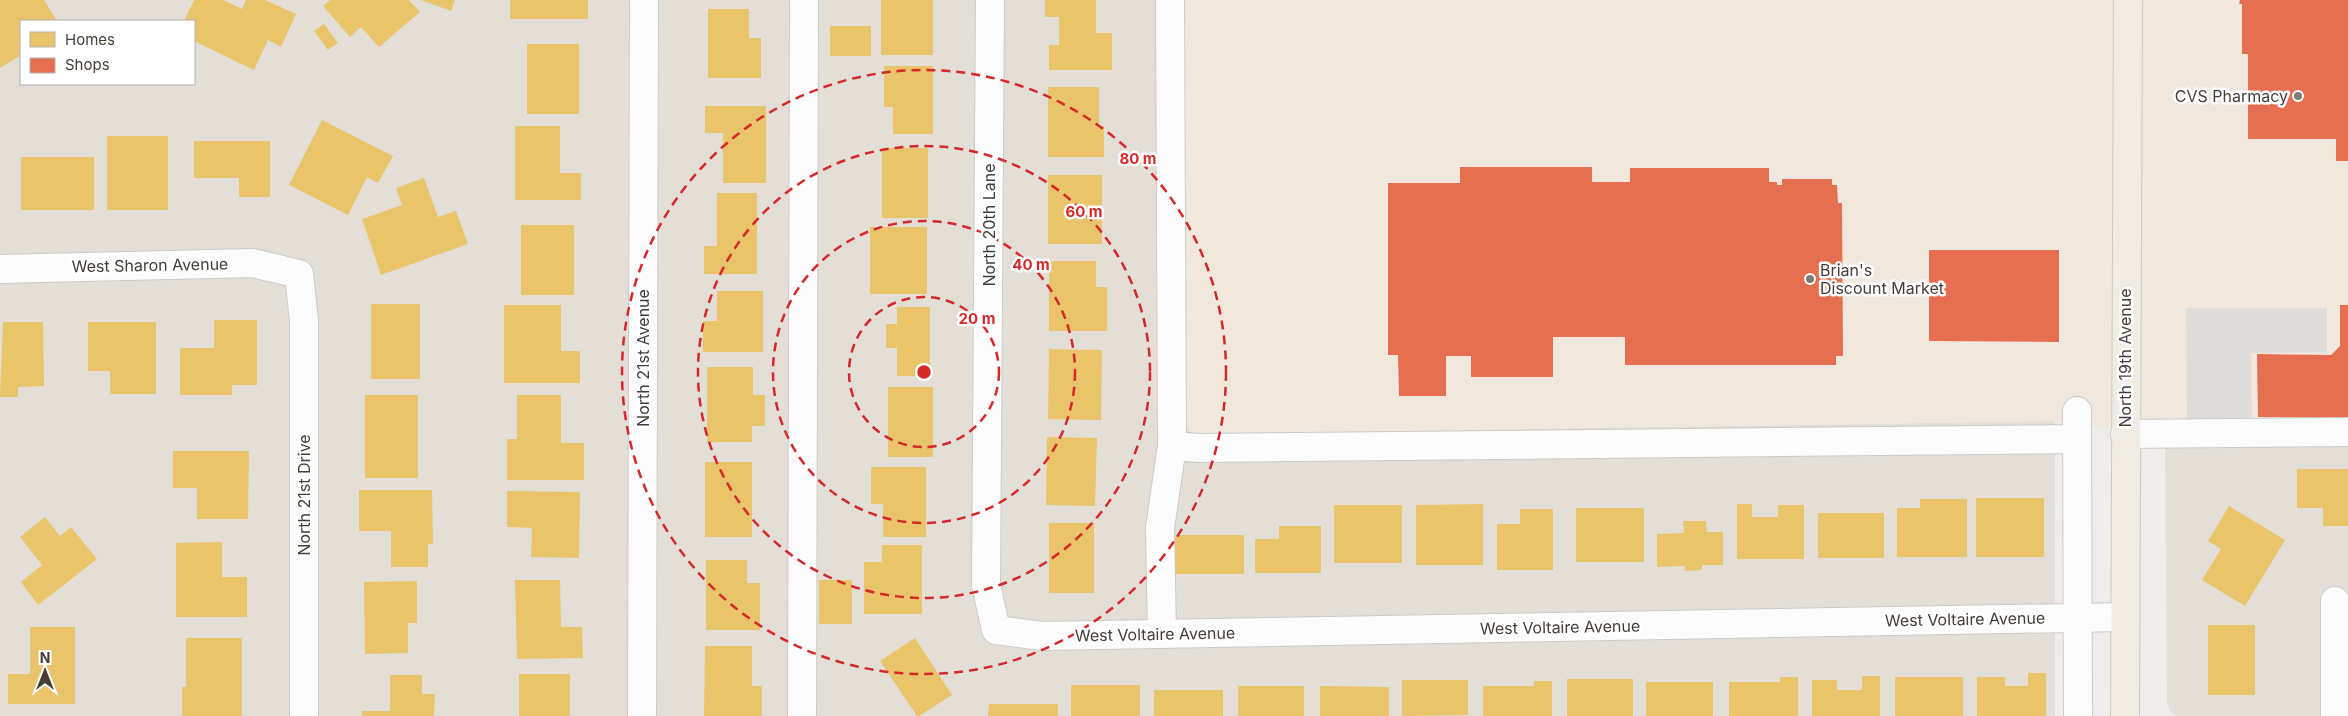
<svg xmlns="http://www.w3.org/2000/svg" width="2348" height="716" viewBox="0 0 2348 716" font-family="Inter,sans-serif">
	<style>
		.residential { fill: #e3dfd7; fill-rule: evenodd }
		.commercial { fill: #f1e8dd }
		.parking { fill: #dedcd9 }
		.homes { fill: #e9c46a }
		.shops { fill: #e76f51 }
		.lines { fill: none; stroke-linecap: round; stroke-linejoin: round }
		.minor-casing { stroke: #cdcbc7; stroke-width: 30 }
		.major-casing { stroke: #d0c8b8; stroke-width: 30 }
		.minor { stroke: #fdfcfc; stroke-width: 28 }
		.major { stroke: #f0ece4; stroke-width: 28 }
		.ring { fill: none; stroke: #d62828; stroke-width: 2.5; stroke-dasharray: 9 6 }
		.poi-dot { fill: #807b75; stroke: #fff; stroke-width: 2 }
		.labels { text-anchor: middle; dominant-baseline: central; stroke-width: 5; stroke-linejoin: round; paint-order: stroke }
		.poi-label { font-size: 16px; fill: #443e36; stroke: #fff; text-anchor: end }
		.street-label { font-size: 16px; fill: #443e36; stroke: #fff }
		.centre { fill: #d62828; stroke: #fff; stroke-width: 2.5 }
		.ring-label { font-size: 15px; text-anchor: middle; font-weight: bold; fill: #d62828; stroke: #fff; stroke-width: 5; stroke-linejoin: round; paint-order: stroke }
	</style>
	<rect width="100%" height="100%" fill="#efedea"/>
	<!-- residential -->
	<path class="residential" d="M 0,0 L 1183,0 L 1193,434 L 2055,421 L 2055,716 L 0,716 ZM 21,21 L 194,21 L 194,84 L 21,84 Z
		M 2348,444 L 2348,716 L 2176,716 L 2170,711 L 2167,703 L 2165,446 Z"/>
	<!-- commercial -->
	<path class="commercial" d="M 1183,0 L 2348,0 L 2348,444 L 2125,431 L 2055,421 L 1193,434 L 1182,422 Z"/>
	<!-- parking -->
	<path class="parking" d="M 2186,308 L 2327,308 L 2327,352 L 2251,353 L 2252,419 L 2187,419 Z"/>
	<!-- homes -->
	<path class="homes" d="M 0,0 L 44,0 L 57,21 L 21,21 L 21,55 L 0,68 Z
		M 194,0 L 223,0 L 242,9 L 246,0 L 265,0 L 296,14 L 281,47 L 268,40 L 254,70 L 194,41 L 194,21 L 184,21 Z
		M 330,0 L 409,0 L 420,12 L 379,47 L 361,27 L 350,37 L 323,6 Z
		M 421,0 L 455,0 L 451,11 Z
		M 510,0 L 588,0 L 588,19 L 510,19 Z
		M 881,0 L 933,0 L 933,55 L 881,55 Z
		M 1045,0 L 1096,0 L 1096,33 L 1112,33 L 1112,70 L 1049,70 L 1049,45 L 1059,45 L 1059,17 L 1045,17 Z
		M 708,9 L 749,9 L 749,38 L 761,38 L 761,78 L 708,78 Z
		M 324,24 L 338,43 L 328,50 L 314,31 Z
		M 830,26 L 871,26 L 871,56 L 830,56 Z
		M 527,44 L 579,44 L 579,114 L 527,114 Z
		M 884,66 L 933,66 L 933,134 L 893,134 L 893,107 L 884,107 Z
		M 1048,87 L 1099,87 L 1099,126 L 1104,126 L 1104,157 L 1048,157 Z
		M 705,106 L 766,106 L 766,183 L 723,183 L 723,133 L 705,133 Z
		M 322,120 L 393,156 L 378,183 L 367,177 L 348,215 L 289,185 Z
		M 515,126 L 560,126 L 560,173 L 581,173 L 581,200 L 515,200 Z
		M 107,136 L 168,136 L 168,210 L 107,210 Z
		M 194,141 L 270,141 L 270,197 L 239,197 L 239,178 L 194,178 Z
		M 882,148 L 928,148 L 928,218 L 882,218 Z
		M 21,157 L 94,157 L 94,210 L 21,210 Z
		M 1048,175 L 1102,175 L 1102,244 L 1048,244 Z
		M 424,178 L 438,217 L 456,211 L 468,244 L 381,275 L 362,219 L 402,205 L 396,188 Z
		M 717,193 L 757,193 L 757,274 L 704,274 L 704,246 L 717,246 Z
		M 521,225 L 574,225 L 574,295 L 521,295 Z
		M 870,227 L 927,227 L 927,294 L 870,294 Z
		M 1049,261 L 1096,261 L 1096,287 L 1107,287 L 1107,331 L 1049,331 Z
		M 717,291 L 763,291 L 763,352 L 703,352 L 703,321 L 717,321 Z
		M 371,304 L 420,304 L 420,379 L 371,379 Z
		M 504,305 L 561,305 L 561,351 L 580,351 L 580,383 L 504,383 Z
		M 897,307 L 930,307 L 930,376 L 897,376 L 897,348 L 886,348 L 886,324 L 897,324 Z
		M 214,320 L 257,320 L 257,385 L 232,385 L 232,395 L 180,395 L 180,348 L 214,348 Z
		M 3,322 L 43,322 L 44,386 L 18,387 L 18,397 L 0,397 Z
		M 88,322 L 156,322 L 156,394 L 110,394 L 110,371 L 88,371 Z
		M 1049,349 L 1102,350 L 1101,420 L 1048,419 Z
		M 707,367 L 753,367 L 753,395 L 765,395 L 765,426 L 752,426 L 752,442 L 707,442 Z
		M 888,387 L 933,387 L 933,457 L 888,457 Z
		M 365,395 L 418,395 L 418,478 L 365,478 Z
		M 517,395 L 561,395 L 561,443 L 584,443 L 584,480 L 507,480 L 507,439 L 517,439 Z
		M 1047,437 L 1097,438 L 1095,506 L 1046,505 Z
		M 173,451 L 249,451 L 248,519 L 197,519 L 197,488 L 173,488 Z
		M 705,462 L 752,462 L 752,537 L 705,537 Z
		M 871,467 L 926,467 L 926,537 L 883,537 L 883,504 L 871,504 Z
		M 2297,469 L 2348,469 L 2348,526 L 2323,526 L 2323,508 L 2297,508 Z
		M 359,490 L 432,490 L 433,544 L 428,544 L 428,567 L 391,567 L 391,531 L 359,531 Z
		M 507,491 L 580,492 L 579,558 L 531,557 L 532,528 L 507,527 Z
		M 1976,498 L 2044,498 L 2044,557 L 1976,557 Z
		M 1920,499 L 1967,499 L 1967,557 L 1897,557 L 1897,508 L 1920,508 Z
		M 1483,504 L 1483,565 L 1416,565 L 1416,505 Z
		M 1737,504 L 1752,504 L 1752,517 L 1778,517 L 1778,505 L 1804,505 L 1804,559 L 1737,559 Z
		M 1334,505 L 1402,505 L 1402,563 L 1334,563 Z
		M 2229,506 L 2285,540 L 2245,606 L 2202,580 L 2221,549 L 2208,541 Z
		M 1576,508 L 1644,508 L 1644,562 L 1576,562 Z
		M 1520,509 L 1553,509 L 1553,570 L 1497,570 L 1497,524 L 1520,524 Z
		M 1818,513 L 1884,513 L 1884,558 L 1818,558 Z
		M 45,517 L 60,536 L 71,527 L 97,559 L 38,605 L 21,582 L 42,565 L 20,537 Z
		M 1683,521 L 1706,521 L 1707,532 L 1723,532 L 1723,565 L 1702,565 L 1702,570 L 1685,571 L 1685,566 L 1657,567 L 1657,534 L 1684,533 Z
		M 1049,523 L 1094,523 L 1094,593 L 1049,593 Z
		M 1279,526 L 1321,526 L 1321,573 L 1255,573 L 1255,539 L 1279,539 Z
		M 1175,535 L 1244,535 L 1244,574 L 1175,574 Z
		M 222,542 L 222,577 L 247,577 L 247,617 L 176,617 L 176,543 Z
		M 882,545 L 922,545 L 922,614 L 864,614 L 864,562 L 882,562 Z
		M 706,560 L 747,560 L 747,583 L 760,583 L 760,630 L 706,630 Z
		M 515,580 L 560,580 L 561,627 L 582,627 L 583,658 L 517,659 Z
		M 819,580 L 852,580 L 852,624 L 819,624 Z
		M 417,581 L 417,623 L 408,623 L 408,653 L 365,654 L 364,582 Z
		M 2208,625 L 2255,625 L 2255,695 L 2208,695 Z
		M 30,627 L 75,627 L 75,704 L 8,704 L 8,674 L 30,674 Z
		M 186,638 L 242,638 L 242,716 L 182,716 L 182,687 L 186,687 Z
		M 915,638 L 952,695 L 919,716 L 917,716 L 880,661 Z
		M 705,646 L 752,646 L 752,686 L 762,686 L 762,716 L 704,716 Z
		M 2028,673 L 2046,673 L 2046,716 L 1977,716 L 1977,677 L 2005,677 L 2005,686 L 2028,686 Z
		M 519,674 L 570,674 L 570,716 L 519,716 Z
		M 390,675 L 422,675 L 422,694 L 435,694 L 434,716 L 362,716 L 362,711 L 390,711 Z
		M 1862,676 L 1880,676 L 1880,716 L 1812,716 L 1812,680 L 1837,680 L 1837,690 L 1862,690 Z
		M 1780,677 L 1798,677 L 1798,716 L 1729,716 L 1729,682 L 1780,682 Z
		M 1895,677 L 1963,677 L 1963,716 L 1895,716 Z
		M 1567,679 L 1633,679 L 1633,716 L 1567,716 Z
		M 1402,680 L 1468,680 L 1468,715 L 1402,716 Z
		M 1534,681 L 1552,681 L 1552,716 L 1483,716 L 1483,686 L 1534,686 Z
		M 1646,682 L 1713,682 L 1713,716 L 1646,716 Z
		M 1071,685 L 1140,685 L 1140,716 L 1071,716 Z
		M 1238,686 L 1304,686 L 1304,716 L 1238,716 Z
		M 1320,686 L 1389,687 L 1389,716 L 1320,716 Z
		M 1154,690 L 1223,690 L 1223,716 L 1154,716 Z
		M 989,704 L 1058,704 L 1058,716 L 988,716 Z"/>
	<!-- shops -->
	<path class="shops" d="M 2240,0 L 2348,0 L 2348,161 L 2336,161 L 2336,139 L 2248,139 L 2248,54 L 2242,54 L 2242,4 L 2239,4 Z
		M 1460,167 L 1592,167 L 1592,182 L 1630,182 L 1630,168 L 1769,168 L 1769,182 L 1777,182 L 1777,185 L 1782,185 L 1782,179 L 1832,179 L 1832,185 L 1837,185 L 1838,203 L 1842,203 L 1843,356 L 1836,356 L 1836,365 L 1625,365 L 1625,337 L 1553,337 L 1553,377 L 1471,377 L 1471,356 L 1446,356 L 1446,396 L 1399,396 L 1398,355 L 1388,355 L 1388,183 L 1460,183 Z
		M 1929,250 L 2059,250 L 2059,342 L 1929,341 Z
		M 2340,305 L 2348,305 L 2348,418 L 2258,417 L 2257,354 L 2331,355 L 2340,346 Z"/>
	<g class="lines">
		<defs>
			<path id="minor" d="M 990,0 L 986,585 L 996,630 L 1042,636 L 2125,617
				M 0,269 L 253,263 L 299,274 L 304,321 L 304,716
				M 2077,411 L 2078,716
				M 2125,434 L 2348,432
				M 1172,446 L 1200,448 L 2077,439
				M 2335,601 L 2335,716
				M 1162,634 L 1160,528 L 1172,446 L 1170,0
				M 642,716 L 644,0
				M 802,716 L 804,0"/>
			<path id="major" d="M 2125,716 L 2128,0"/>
		</defs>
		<!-- minor casing -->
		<use href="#minor" class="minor-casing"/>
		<!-- major casing -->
		<use href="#major" class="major-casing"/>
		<!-- minor -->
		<use href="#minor" class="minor"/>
		<!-- major -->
		<use href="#major" class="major"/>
	</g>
	<!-- distance rings -->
	<g class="ring">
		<circle cx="924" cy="372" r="75"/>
		<circle cx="924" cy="372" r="151"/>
		<circle cx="924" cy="372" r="226"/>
		<circle cx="924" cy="372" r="302"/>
	</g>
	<!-- markers -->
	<g class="poi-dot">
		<circle cx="2298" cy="96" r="5"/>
		<circle cx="1810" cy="279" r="5"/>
	</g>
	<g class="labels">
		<!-- poi labels -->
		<g class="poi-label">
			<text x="2288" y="96">CVS Pharmacy</text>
			<text x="1820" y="270" text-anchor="start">Brian's<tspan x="1820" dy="18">Discount Market</tspan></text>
		</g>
		<!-- street labels -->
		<g class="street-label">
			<text transform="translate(989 225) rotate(-90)">North 20th Lane</text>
			<text transform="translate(150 265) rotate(-1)">West Sharon Avenue</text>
			<text transform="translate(643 358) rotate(-90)">North 21st Avenue</text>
			<text transform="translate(2125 358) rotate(-90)">North 19th Avenue</text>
			<text transform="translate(304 495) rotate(-90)">North 21st Drive</text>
			<text transform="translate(1965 619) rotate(-1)">West Voltaire Avenue</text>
			<text transform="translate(1560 627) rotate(-1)">West Voltaire Avenue</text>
			<text transform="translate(1155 634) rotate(-1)">West Voltaire Avenue</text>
		</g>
	</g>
	<circle cx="924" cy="372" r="8" class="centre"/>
	<g class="ring-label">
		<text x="1138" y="164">80 m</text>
		<text x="1084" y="217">60 m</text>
		<text x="1031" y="270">40 m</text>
		<text x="977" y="324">20 m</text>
	</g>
	<!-- legend -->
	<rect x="20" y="20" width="175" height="65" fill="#ffffff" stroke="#b4b2af"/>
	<rect x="30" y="32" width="25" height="15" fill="#e9c46a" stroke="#b4b2af"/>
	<text x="65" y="45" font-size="15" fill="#443e36">Homes</text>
	<rect x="30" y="58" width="25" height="15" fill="#e76f51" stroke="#b4b2af"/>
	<text x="65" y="70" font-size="15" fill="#443e36">Shops</text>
	<!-- north arrow -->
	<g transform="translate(45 671)" stroke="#ffffff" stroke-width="4" paint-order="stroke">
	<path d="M0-4L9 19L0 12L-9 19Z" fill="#443e36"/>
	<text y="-8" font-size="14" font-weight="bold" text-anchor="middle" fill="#443e36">N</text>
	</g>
</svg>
